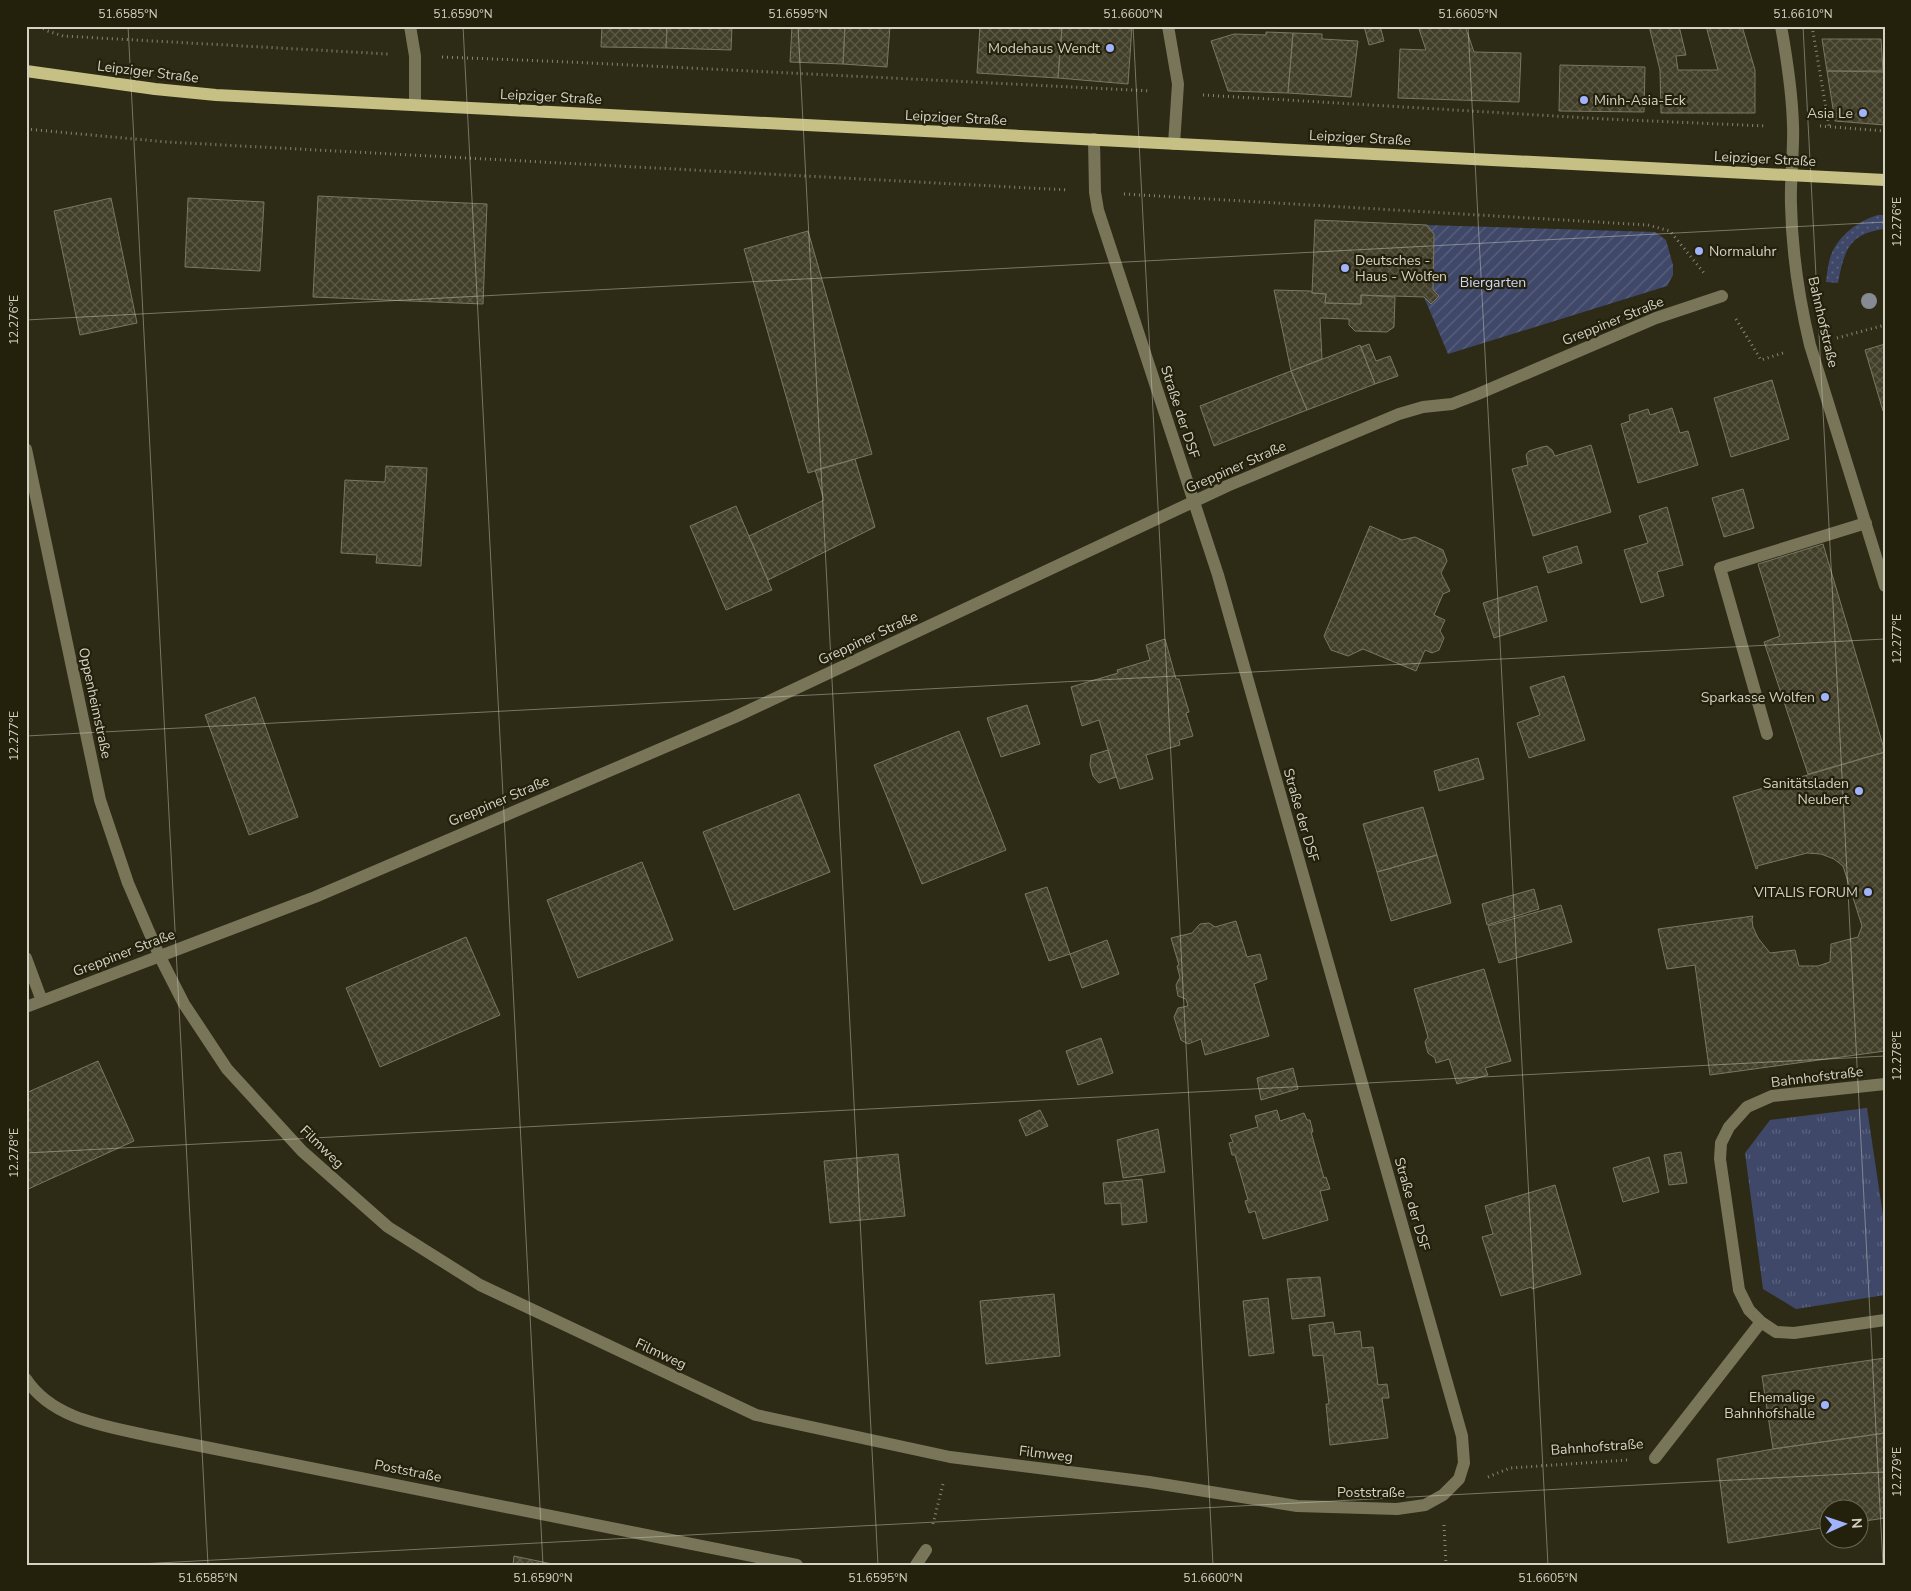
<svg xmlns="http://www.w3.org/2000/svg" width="1911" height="1591" viewBox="0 0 1911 1591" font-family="'Nunito Sans',sans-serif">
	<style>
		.grass { fill: url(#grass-dots) }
		.park { fill: url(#park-tufts) }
		.garden { fill: url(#garden-furrows) }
		.building { fill: url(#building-cross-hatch); stroke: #7a7760 }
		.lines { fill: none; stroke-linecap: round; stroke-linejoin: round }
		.path { stroke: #878675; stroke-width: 3; stroke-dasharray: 1 4; stroke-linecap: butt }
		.minor { stroke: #787559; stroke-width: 12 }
		.major { stroke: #c6c085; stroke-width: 12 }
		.tree { fill: #868a93 }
		.ticks { fill: none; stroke: #d3d2c5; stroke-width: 1; stroke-opacity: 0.45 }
		.poi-dot { fill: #a1b3fd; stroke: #23210c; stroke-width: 2 }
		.labels { text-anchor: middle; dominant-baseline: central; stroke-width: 4.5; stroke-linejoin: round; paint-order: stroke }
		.poi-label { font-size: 14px; fill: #d3d2c5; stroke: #23210c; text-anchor: end }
		.street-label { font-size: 14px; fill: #d3d2c5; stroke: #23210c }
		.park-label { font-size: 14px; fill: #ced7fa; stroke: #23210c }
		.neatline { fill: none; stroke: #d3d2c5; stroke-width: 2 }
		.ticks-label { font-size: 12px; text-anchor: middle; fill: #d3d2c5 }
	</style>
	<defs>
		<pattern id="grass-dots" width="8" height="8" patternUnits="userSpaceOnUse" patternTransform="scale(1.25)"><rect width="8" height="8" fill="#404869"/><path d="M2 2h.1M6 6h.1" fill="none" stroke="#5b627d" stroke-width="1.8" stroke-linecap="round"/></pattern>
		<pattern id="park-tufts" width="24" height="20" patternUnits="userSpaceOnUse" patternTransform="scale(1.25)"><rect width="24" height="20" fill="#404869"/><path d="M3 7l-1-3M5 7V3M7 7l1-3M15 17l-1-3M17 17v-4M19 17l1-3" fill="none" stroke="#5b627d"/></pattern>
		<pattern id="garden-furrows" width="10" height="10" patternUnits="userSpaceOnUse" patternTransform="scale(1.25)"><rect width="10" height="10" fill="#404869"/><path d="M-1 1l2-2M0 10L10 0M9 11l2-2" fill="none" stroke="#5b627d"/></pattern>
		<pattern id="building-cross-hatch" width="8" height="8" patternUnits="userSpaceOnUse" patternTransform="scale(1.25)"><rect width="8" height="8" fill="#413f29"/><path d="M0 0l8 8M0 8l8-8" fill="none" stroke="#5c5a47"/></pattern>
	</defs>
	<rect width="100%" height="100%" fill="#2d2b16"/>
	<!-- grass -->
	<path class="grass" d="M 1878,215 L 1885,215 L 1885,229 C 1849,233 1844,251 1838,283 L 1826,282 C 1827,274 1828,263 1831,255 C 1839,235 1858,221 1878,215 Z"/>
	<!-- park -->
	<path class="park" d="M 1867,1108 L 1885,1229 L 1885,1295 L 1796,1309 L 1763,1289 L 1745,1153 L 1770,1120 Z"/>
	<!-- garden -->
	<path class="garden" d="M 1427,225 L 1655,232 L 1666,240 L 1673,265 L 1673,275 L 1667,286 L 1448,354 L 1424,297 L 1431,304 L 1439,296 L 1433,290 L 1434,234 Z"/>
	<!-- building -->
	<path class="building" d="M 602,26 L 667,26 L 666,48 L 601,47 Z
		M 667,26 L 732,26 L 731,50 L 666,48 Z
		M 792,26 L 845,26 L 843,64 L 790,62 Z
		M 845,26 L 890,26 L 887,67 L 843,64 Z
		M 980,26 L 1062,27 L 1058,78 L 977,73 Z
		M 1085,26 L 1132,26 L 1128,84 L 1058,78 L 1062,27 L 1085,28 Z
		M 1085,26 L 1085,28 L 1062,26 Z
		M 1364,26 L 1380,26 L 1384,41 L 1369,45 Z
		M 1418,26 L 1465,26 L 1474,52 L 1521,53 L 1519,102 L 1398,98 L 1400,49 L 1426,50 Z
		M 1649,26 L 1679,26 L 1686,55 L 1676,56 L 1678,70 L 1718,70 L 1706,26 L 1742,26 L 1755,70 L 1755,113 L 1661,113 L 1660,70 Z
		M 1266,32 L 1293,33 L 1288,93 L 1228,91 L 1211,41 L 1234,34 L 1266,35 Z
		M 1293,33 L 1322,34 L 1322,39 L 1358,41 L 1351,97 L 1288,93 Z
		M 1822,39 L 1881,39 L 1883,71 L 1827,71 Z
		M 1560,65 L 1645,67 L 1644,112 L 1559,111 Z
		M 1827,71 L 1885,72 L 1885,125 L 1835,121 Z
		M 318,196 L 487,204 L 483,304 L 313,297 Z
		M 111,198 L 137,323 L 80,335 L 54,211 Z
		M 188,198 L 264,202 L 260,271 L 185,267 Z
		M 1315,220 L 1427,225 L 1434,234 L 1433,290 L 1439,296 L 1431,304 L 1424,297 L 1361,295 L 1361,304 L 1325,303 L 1326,294 L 1312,293 Z
		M 808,231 L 872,454 L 808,473 L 744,249 Z
		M 1274,290 L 1311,291 L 1312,293 L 1326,294 L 1325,303 L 1361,304 L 1361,295 L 1395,297 L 1394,327 L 1387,332 L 1355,331 L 1349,325 L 1349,319 L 1320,318 L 1322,359 L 1291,371 Z
		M 1369,344 L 1376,361 L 1390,356 L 1398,376 L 1375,384 L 1361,347 Z
		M 1885,344 L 1885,411 L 1883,411 L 1865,350 Z
		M 1360,345 L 1375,384 L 1307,410 L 1291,371 Z
		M 1291,371 L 1307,410 L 1214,446 L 1200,406 Z
		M 1772,380 L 1789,439 L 1731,457 L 1714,398 Z
		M 1672,408 L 1680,433 L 1688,431 L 1698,465 L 1638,483 L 1621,424 L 1630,421 L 1629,415 L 1648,409 L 1650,415 Z
		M 1591,445 L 1611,512 L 1533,536 L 1512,469 L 1528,465 L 1526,455 L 1529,451 L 1542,447 L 1547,446 L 1552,450 L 1555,456 Z
		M 855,459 L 875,527 L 768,580 L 749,536 L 824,500 L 815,470 Z
		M 386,466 L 427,468 L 421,566 L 376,563 L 377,555 L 341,553 L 345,480 L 385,482 Z
		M 1743,489 L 1754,528 L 1724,537 L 1712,498 Z
		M 736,506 L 772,590 L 726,610 L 690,526 Z
		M 1667,507 L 1683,565 L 1657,572 L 1664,596 L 1641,603 L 1624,550 L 1648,543 L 1639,516 Z
		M 1370,526 L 1402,540 L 1415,537 L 1443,550 L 1447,561 L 1441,573 L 1450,591 L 1443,594 L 1434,615 L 1445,620 L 1440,631 L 1444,638 L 1439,650 L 1432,653 L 1425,650 L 1416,671 L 1363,649 L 1348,656 L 1331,650 L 1324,636 Z
		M 1823,544 L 1885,752 L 1808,774 L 1764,642 L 1780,636 L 1758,564 Z
		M 1577,546 L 1582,563 L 1548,573 L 1543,557 Z
		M 1537,586 L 1547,621 L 1494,638 L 1483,603 Z
		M 1165,639 L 1176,679 L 1179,679 L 1189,712 L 1186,713 L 1193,736 L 1179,740 L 1180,745 L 1146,755 L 1153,779 L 1120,789 L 1099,720 L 1082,726 L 1071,687 L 1118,673 L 1117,670 L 1150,660 L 1146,645 Z
		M 1564,676 L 1585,740 L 1529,758 L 1517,723 L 1540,715 L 1530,687 Z
		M 255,697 L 298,817 L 249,835 L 205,715 Z
		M 1027,705 L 1040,744 L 1001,757 L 987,718 Z
		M 959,731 L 1006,850 L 922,884 L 874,765 Z
		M 1108,750 L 1116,777 L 1099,783 L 1093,776 L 1090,765 L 1091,755 Z
		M 1885,752 L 1885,1051 L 1710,1075 L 1695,965 L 1667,969 L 1658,929 L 1753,916 L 1752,919 L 1753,927 L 1758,938 L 1770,953 L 1795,950 L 1799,966 L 1818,966 L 1830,962 L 1831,944 L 1858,937 L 1862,926 L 1843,866 L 1834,859 L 1821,854 L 1807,853 L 1757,866 L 1758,868 L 1756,869 L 1733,797 Z
		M 1478,758 L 1484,779 L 1439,791 L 1434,771 Z
		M 799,794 L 830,872 L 734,910 L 703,832 Z
		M 1423,807 L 1437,855 L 1377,872 L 1363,824 Z
		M 1437,855 L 1451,903 L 1391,921 L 1377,872 Z
		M 642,862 L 673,940 L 578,978 L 547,900 Z
		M 1047,887 L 1070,954 L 1049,961 L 1025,894 Z
		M 1534,889 L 1539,909 L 1487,925 L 1482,904 Z
		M 1561,905 L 1572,942 L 1499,963 L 1488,926 Z
		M 1236,921 L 1247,957 L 1260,954 L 1267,979 L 1254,984 L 1269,1036 L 1205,1055 L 1201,1039 L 1188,1044 L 1181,1040 L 1174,1017 L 1178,1008 L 1188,1006 L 1186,999 L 1178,996 L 1176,985 L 1180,977 L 1177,966 L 1179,965 L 1171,938 L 1192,933 L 1200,924 L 1209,923 L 1215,927 Z
		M 466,937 L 500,1015 L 380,1067 L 346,988 Z
		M 1107,940 L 1119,974 L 1082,988 L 1070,954 Z
		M 1484,969 L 1511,1061 L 1485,1068 L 1488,1075 L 1457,1084 L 1449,1059 L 1436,1063 L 1435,1058 L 1428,1053 L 1425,1042 L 1428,1037 L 1414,989 Z
		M 1101,1038 L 1113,1073 L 1078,1085 L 1066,1051 Z
		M 98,1061 L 134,1141 L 26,1190 L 26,1093 Z
		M 1293,1068 L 1298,1089 L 1261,1100 L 1257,1078 Z
		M 1040,1110 L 1048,1126 L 1026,1136 L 1019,1120 Z
		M 1277,1110 L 1280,1121 L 1304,1113 L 1307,1120 L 1310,1120 L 1313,1132 L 1311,1132 L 1324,1178 L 1326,1177 L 1330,1189 L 1320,1191 L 1328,1220 L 1263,1239 L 1255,1211 L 1249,1213 L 1245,1201 L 1248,1200 L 1235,1155 L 1232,1155 L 1229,1143 L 1233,1142 L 1230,1135 L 1258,1127 L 1255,1116 Z
		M 1158,1129 L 1165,1172 L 1123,1178 L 1117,1140 Z
		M 1681,1152 L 1687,1183 L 1669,1185 L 1664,1155 Z
		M 898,1154 L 905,1216 L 830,1223 L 824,1161 Z
		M 1649,1157 L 1659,1192 L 1623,1202 L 1613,1168 Z
		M 1142,1179 L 1147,1222 L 1122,1225 L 1121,1203 L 1105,1204 L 1103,1183 Z
		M 1555,1185 L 1581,1274 L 1532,1289 L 1532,1287 L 1501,1296 L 1482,1237 L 1493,1234 L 1485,1206 Z
		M 1320,1277 L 1325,1316 L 1292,1319 L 1287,1279 Z
		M 1054,1294 L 1060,1356 L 986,1364 L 980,1301 Z
		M 1268,1298 L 1274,1353 L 1249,1356 L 1243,1301 Z
		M 1333,1322 L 1335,1334 L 1360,1331 L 1362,1348 L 1373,1347 L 1378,1385 L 1387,1384 L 1389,1398 L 1382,1398 L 1388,1438 L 1330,1445 L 1326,1404 L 1329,1404 L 1323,1355 L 1313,1356 L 1309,1325 Z
		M 1885,1358 L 1885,1433 L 1773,1449 L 1762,1376 Z
		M 1885,1433 L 1885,1518 L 1858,1522 L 1858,1508 L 1828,1508 L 1828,1527 L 1728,1543 L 1717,1459 L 1773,1449 Z
		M 514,1556 L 557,1565 L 513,1565 Z"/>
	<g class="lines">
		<!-- path -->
		<path class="path" d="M 39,26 L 48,31 L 63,36 L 388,54
			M 1812,26 L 1829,126
			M 442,57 L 570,62 L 1150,91
			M 1203,95 L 1605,119 L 1766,126
			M 1820,126 L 1885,131
			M 26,129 L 167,142 L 1068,190
			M 1124,194 L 1648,225 L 1670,231 L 1704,273
			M 1736,319 L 1761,360 L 1783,353
			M 1837,338 L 1885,325
			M 1488,1477 L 1510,1468 L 1627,1460
			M 933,1524 L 943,1484
			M 1444,1525 L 1446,1565"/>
		<!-- minor -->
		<path class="minor" d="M 410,26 L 415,56 L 415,105
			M 1168,26 L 1178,84 L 1174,144
			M 1781,26 C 1787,59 1792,92 1793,125 C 1794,152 1790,179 1791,205 C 1792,253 1799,299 1810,345 L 1885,586
			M 26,449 L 100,800 L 128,883 L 159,955 L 184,1004 L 227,1069 L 302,1151 L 388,1227 L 480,1285 L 756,1415 L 950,1457 L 1149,1482 L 1297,1506 L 1397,1509 L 1425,1505 L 1443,1495 L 1459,1479 L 1464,1463 L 1462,1436 L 1218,575 L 1098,210 L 1095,192 L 1094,139
			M 1767,734 L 1720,568 L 1866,523
			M 26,958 L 42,1001
			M 26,1007 L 315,897 L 735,717 L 1227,486 L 1399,414 L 1423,407 L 1452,404 L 1478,394 L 1656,318 L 1722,296
			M 1761,1322 L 1749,1310 L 1739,1290 L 1720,1159 L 1721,1143 L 1729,1127 L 1747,1107 L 1772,1096 L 1885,1084
			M 26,1379 C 53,1420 107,1426 150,1436 L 797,1565
			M 1655,1458 L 1761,1322 L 1776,1332 L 1794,1333 L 1885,1320
			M 916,1565 L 926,1550"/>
		<!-- major -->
		<path class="major" d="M 26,71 L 155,89 L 216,95 L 1885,180"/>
	</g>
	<!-- trees -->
	<circle class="tree" cx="1869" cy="301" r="8"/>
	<!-- ticks -->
	<path class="ticks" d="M 128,26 L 208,1565M 463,26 L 543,1565M 798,26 L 878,1565M 1133,26 L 1213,1565M 1468,26 L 1548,1565M 1803,26 L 1883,1565M 26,320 L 1885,222M 26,736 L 1885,639M 26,1153 L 1885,1056M 120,1565 L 1885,1472"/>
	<!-- markers -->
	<g class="poi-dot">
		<circle cx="1110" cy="48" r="5"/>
		<circle cx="1584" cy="100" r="5"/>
		<circle cx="1863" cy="113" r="5"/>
		<circle cx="1699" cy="251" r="5"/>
		<circle cx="1345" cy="268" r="5"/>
		<circle cx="1825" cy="697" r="5"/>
		<circle cx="1859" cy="791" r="5"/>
		<circle cx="1868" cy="892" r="5"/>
		<circle cx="1825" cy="1405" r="5"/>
	</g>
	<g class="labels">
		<!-- poi labels -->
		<g class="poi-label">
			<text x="1100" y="48">Modehaus Wendt</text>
			<text x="1594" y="100" text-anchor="start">Minh-Asia-Eck</text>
			<text x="1853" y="113">Asia Le</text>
			<text x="1709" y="251" text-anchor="start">Normaluhr</text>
			<text x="1355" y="260" text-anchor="start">Deutsches -<tspan x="1355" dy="16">Haus - Wolfen</tspan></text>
			<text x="1815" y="697">Sparkasse Wolfen</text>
			<text x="1849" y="783">Sanitätsladen<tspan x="1849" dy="16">Neubert</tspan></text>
			<text x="1858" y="892">VITALIS FORUM</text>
			<text x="1815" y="1397">Ehemalige<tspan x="1815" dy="16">Bahnhofshalle</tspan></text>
		</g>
		<!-- street labels -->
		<g class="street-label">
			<text transform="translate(148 72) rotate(7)">Leipziger Straße</text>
			<text transform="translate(551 97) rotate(3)">Leipziger Straße</text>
			<text transform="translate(956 118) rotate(3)">Leipziger Straße</text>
			<text transform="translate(1360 138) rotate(3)">Leipziger Straße</text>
			<text transform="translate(1765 159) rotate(3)">Leipziger Straße</text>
			<text transform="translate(1613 321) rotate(-22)">Greppiner Straße</text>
			<text transform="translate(1823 322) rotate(77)">Bahnhofstraße</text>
			<text transform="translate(1180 412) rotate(72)">Straße der DSF</text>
			<text transform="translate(1236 467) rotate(-24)">Greppiner Straße</text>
			<text transform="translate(868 638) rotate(-25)">Greppiner Straße</text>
			<text transform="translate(95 703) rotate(78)">Oppenheimstraße</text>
			<text transform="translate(499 801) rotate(-23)">Greppiner Straße</text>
			<text transform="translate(1301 815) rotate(74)">Straße der DSF</text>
			<text transform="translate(124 953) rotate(-21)">Greppiner Straße</text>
			<text transform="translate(1817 1077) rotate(-7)">Bahnhofstraße</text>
			<text transform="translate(322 1147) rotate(44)">Filmweg</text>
			<text transform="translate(1412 1204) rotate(74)">Straße der DSF</text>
			<text transform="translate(661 1354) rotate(25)">Filmweg</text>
			<text transform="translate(1597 1447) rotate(-4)">Bahnhofstraße</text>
			<text transform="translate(1046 1454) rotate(7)">Filmweg</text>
			<text transform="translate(408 1471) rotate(11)">Poststraße</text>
			<text x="1371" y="1492">Poststraße</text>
		</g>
		<!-- park labels -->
		<g class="park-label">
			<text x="1493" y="282">Biergarten</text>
		</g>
	</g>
	<!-- border -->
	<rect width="1911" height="1591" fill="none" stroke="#23210c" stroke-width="55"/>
	<!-- north arrow -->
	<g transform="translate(1844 1524) rotate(87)"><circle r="24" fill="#23210c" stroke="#696856"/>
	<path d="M0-4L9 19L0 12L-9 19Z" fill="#a1b3fd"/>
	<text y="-8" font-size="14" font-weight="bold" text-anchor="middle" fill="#d3d2c5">N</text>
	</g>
	<rect x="28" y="28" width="1856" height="1536" class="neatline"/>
	<g class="ticks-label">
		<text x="128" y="18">51.6585°N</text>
		<text x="463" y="18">51.6590°N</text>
		<text x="798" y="18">51.6595°N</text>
		<text x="1133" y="18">51.6600°N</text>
		<text x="1468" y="18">51.6605°N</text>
		<text x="1803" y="18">51.6610°N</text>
		<text transform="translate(1897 222) rotate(-90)" y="4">12.276°E</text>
		<text transform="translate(14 320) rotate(-90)" y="4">12.276°E</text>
		<text transform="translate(1897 639) rotate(-90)" y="4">12.277°E</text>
		<text transform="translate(14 736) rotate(-90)" y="4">12.277°E</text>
		<text transform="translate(1897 1056) rotate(-90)" y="4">12.278°E</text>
		<text transform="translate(14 1153) rotate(-90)" y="4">12.278°E</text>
		<text transform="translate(1897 1472) rotate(-90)" y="4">12.279°E</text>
		<text x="208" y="1582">51.6585°N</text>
		<text x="543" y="1582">51.6590°N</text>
		<text x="878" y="1582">51.6595°N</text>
		<text x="1213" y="1582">51.6600°N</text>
		<text x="1548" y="1582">51.6605°N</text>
	</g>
</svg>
